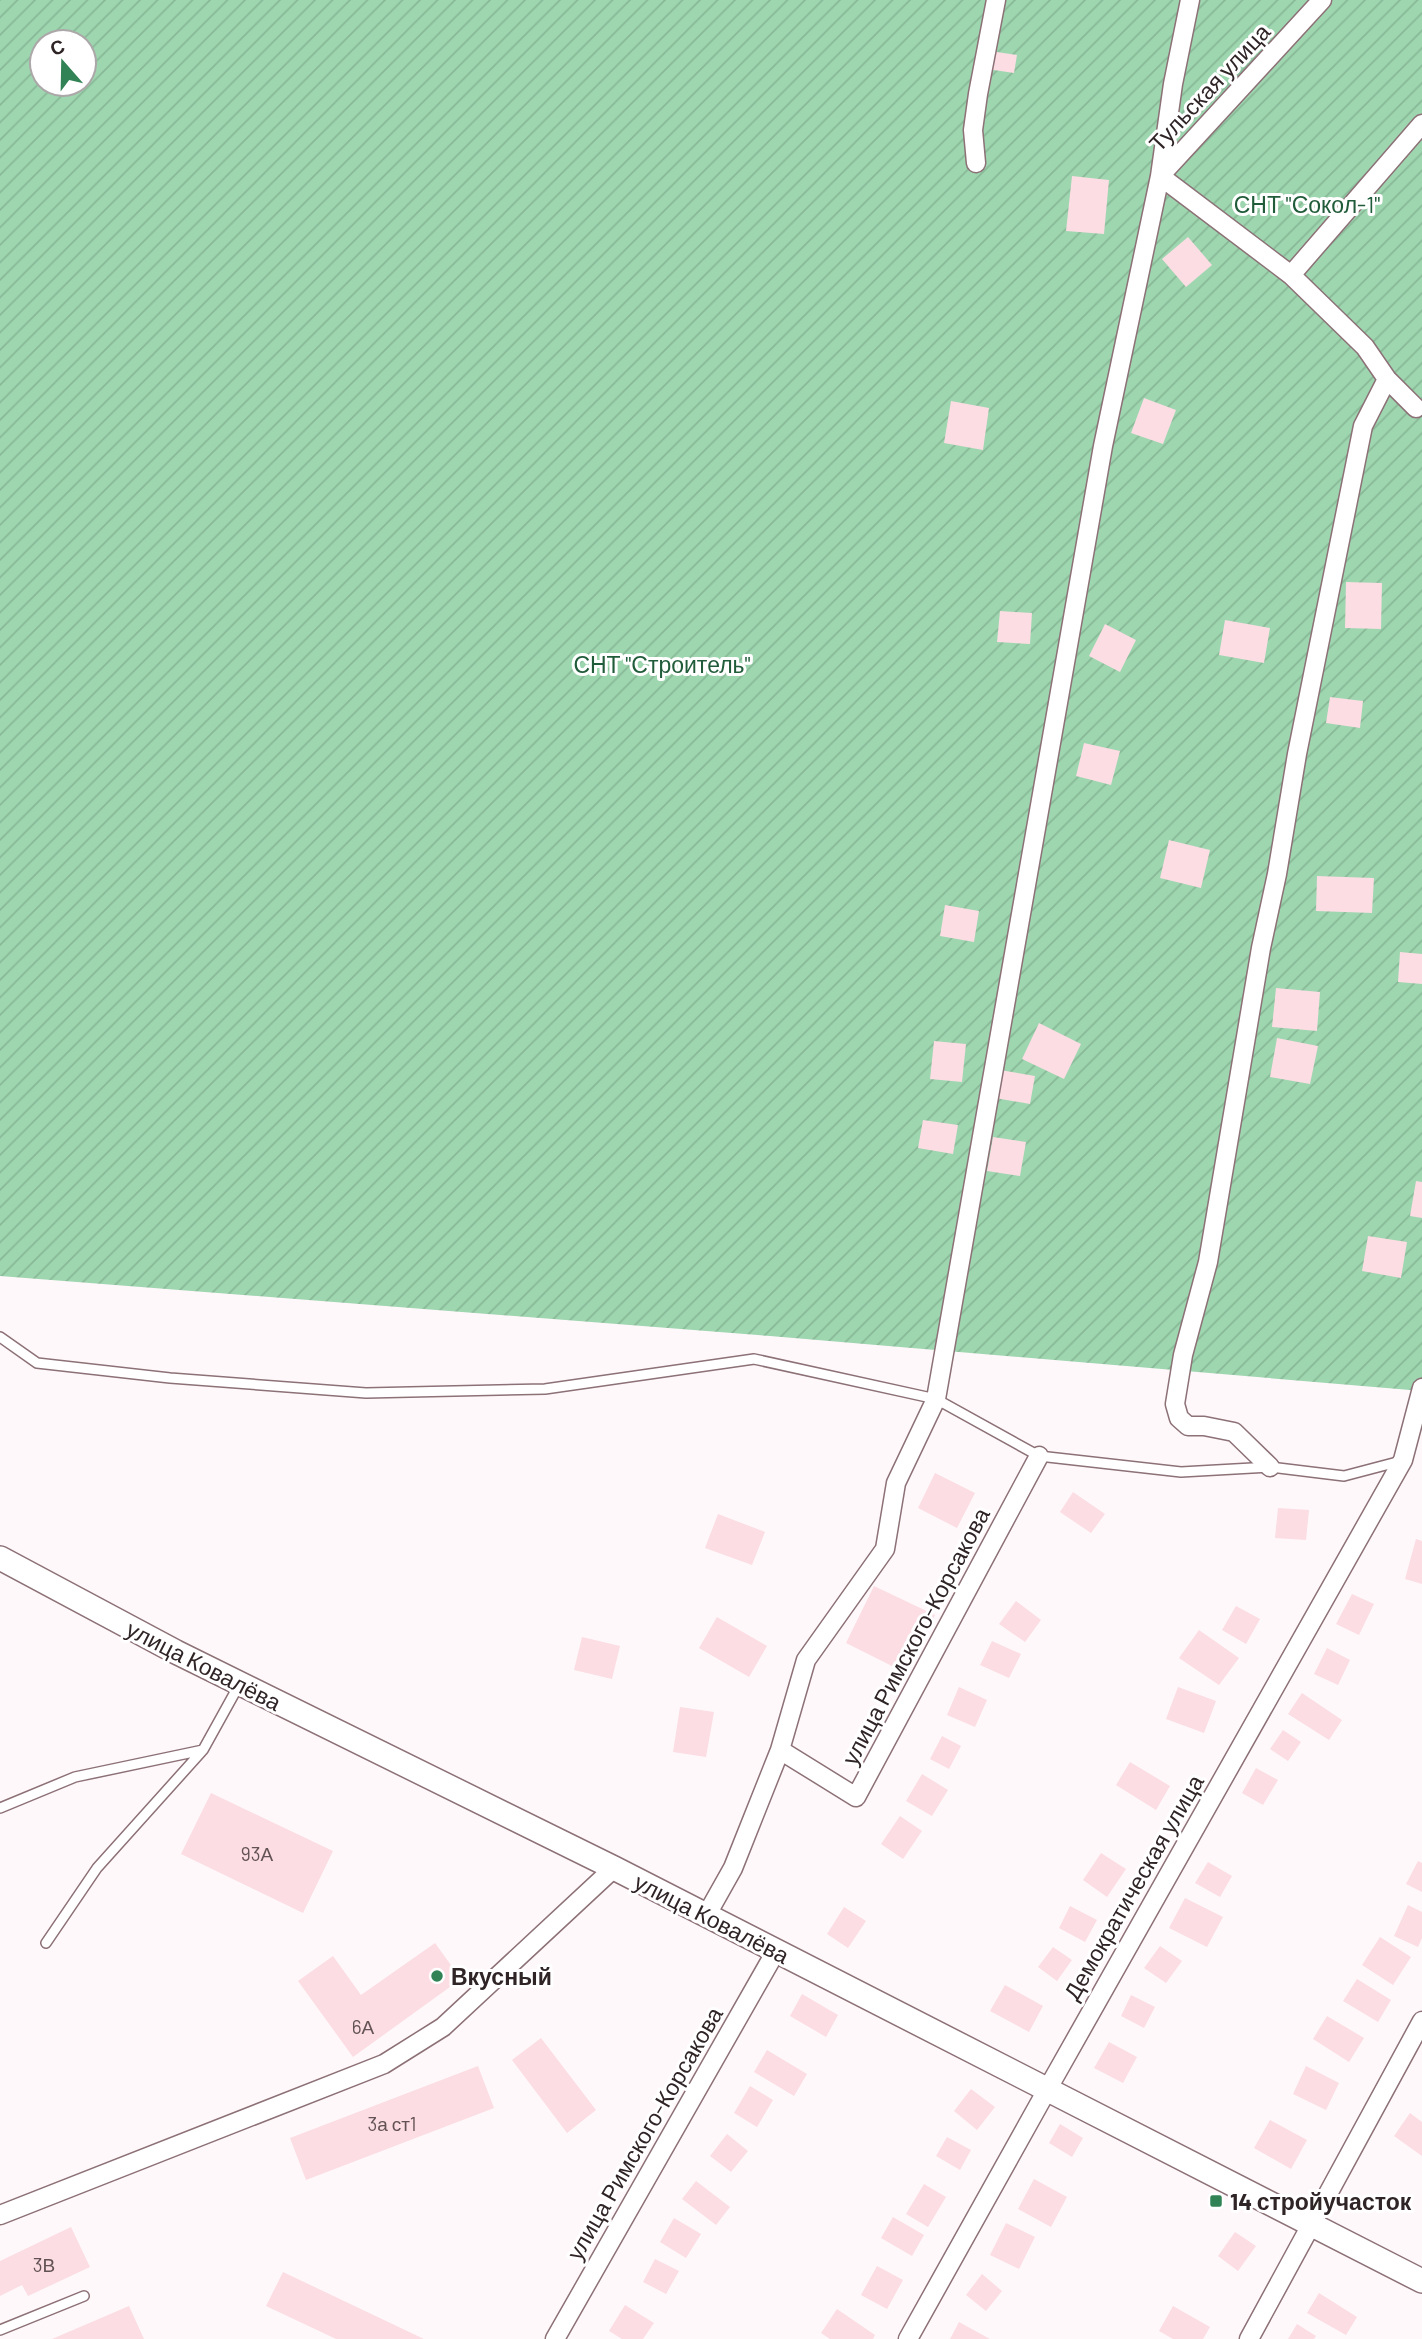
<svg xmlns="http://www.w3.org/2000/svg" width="1422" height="2339" viewBox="0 0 1422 2339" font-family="Barlow,sans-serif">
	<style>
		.garden { fill: url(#garden-furrows); fill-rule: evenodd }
		.building { fill: #fbdde3 }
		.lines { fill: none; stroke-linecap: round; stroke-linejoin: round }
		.service-casing { stroke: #8c7177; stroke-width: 12 }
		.minor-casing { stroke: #8c7177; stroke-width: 21 }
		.tertiary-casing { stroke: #8c7177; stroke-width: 26 }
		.service { stroke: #fff; stroke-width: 9 }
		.minor { stroke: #fff; stroke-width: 18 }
		.tertiary { stroke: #fff; stroke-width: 23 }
		.poi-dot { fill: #318254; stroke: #fff; stroke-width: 2.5 }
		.labels { text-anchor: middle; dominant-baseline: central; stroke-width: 6; stroke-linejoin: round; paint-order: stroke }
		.number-label { font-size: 19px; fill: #625255 }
		.street-label { font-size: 23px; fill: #2f2426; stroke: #fff }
		.park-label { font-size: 23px; fill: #215c3a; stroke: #fff }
		.poi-label { font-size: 23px; font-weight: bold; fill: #2f2426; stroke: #fff; text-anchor: start }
	</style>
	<defs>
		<pattern id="garden-furrows" width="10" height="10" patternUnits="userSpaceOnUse" patternTransform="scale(1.75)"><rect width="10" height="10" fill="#9ed6b0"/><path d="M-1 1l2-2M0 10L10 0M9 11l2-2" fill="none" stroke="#88b897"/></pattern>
	</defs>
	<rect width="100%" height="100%" fill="#fff8fa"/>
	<!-- garden -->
	<path class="garden" d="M 0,0 L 1422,0 L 1422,1391 L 770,1336 L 0,1276 ZM 42,42 L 84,42 L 84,84 L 42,84 Z"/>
	<!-- building -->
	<path class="building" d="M 990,51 L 1017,55 L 1014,73 L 987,69 Z
		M 1072,176 L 1109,180 L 1104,234 L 1066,231 Z
		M 1188,237 L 1212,265 L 1186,287 L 1162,259 Z
		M 1144,398 L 1176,410 L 1163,444 L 1131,433 Z
		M 951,401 L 989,408 L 983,450 L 944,443 Z
		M 1346,582 L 1382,583 L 1381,629 L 1345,628 Z
		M 1000,611 L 1032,613 L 1030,644 L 997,642 Z
		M 1225,620 L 1270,628 L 1264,663 L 1219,655 Z
		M 1105,624 L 1136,640 L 1120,672 L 1089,656 Z
		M 1330,697 L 1363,701 L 1360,728 L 1326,723 Z
		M 1084,743 L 1120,751 L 1111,785 L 1076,776 Z
		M 1169,840 L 1210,850 L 1201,888 L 1160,878 Z
		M 1317,876 L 1374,878 L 1372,913 L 1316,911 Z
		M 945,905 L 979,911 L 974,942 L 940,936 Z
		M 1400,952 L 1422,954 L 1422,984 L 1398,982 Z
		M 1276,988 L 1320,992 L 1317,1031 L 1272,1027 Z
		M 1039,1023 L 1081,1044 L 1064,1079 L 1022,1059 Z
		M 1277,1038 L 1318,1046 L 1310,1084 L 1270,1077 Z
		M 934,1041 L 966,1044 L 962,1082 L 930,1079 Z
		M 1000,1070 L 1035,1076 L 1030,1104 L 995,1098 Z
		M 923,1120 L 958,1125 L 953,1154 L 918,1148 Z
		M 993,1137 L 1026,1142 L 1020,1176 L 987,1171 Z
		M 1416,1181 L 1422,1182 L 1422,1218 L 1410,1216 Z
		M 1368,1236 L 1407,1242 L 1401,1278 L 1362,1271 Z
		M 935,1473 L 975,1493 L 957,1528 L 918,1508 Z
		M 1073,1492 L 1105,1514 L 1091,1533 L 1060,1512 Z
		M 1278,1508 L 1309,1510 L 1306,1540 L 1275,1538 Z
		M 718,1514 L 765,1532 L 752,1565 L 705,1548 Z
		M 1416,1539 L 1422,1541 L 1422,1584 L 1405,1579 Z
		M 874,1586 L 935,1615 L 914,1657 L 902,1651 L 894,1667 L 846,1643 Z
		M 1352,1594 L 1374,1604 L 1359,1635 L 1336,1624 Z
		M 1016,1601 L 1041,1620 L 1025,1642 L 999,1624 Z
		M 1236,1606 L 1260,1619 L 1246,1644 L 1222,1630 Z
		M 717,1617 L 767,1646 L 749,1677 L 699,1648 Z
		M 1199,1630 L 1239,1658 L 1219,1685 L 1179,1658 Z
		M 582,1637 L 620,1646 L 612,1679 L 574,1670 Z
		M 992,1641 L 1021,1654 L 1009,1678 L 980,1665 Z
		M 1327,1648 L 1350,1660 L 1338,1685 L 1314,1674 Z
		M 959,1687 L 987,1700 L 975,1727 L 947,1715 Z
		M 1178,1687 L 1216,1701 L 1204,1733 L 1166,1719 Z
		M 1302,1693 L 1342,1720 L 1329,1740 L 1288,1714 Z
		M 680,1707 L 714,1712 L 706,1757 L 673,1752 Z
		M 1283,1730 L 1301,1742 L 1288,1761 L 1270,1749 Z
		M 942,1736 L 961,1746 L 949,1769 L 930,1759 Z
		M 1130,1762 L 1170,1786 L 1156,1810 L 1116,1785 Z
		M 1256,1768 L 1278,1780 L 1263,1805 L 1242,1793 Z
		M 922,1774 L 948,1790 L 932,1816 L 906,1801 Z
		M 211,1793 L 333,1851 L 303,1913 L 181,1854 Z
		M 900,1816 L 922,1831 L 903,1859 L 881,1844 Z
		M 1101,1853 L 1126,1869 L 1107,1897 L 1083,1880 Z
		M 1418,1861 L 1422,1863 L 1422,1892 L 1406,1884 Z
		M 1208,1862 L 1232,1876 L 1220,1897 L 1195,1883 Z
		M 1185,1898 L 1223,1917 L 1207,1947 L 1169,1928 Z
		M 1408,1905 L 1422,1912 L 1422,1938 L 1418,1947 L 1394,1936 Z
		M 1070,1906 L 1097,1920 L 1085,1942 L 1059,1928 Z
		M 844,1907 L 866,1921 L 848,1948 L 827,1934 Z
		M 1380,1937 L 1411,1957 L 1393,1985 L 1362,1965 Z
		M 435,1943 L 461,1979 L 353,2057 L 298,1981 L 333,1956 L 361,1995 Z
		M 1160,1946 L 1182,1961 L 1166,1983 L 1144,1968 Z
		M 1053,1947 L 1072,1960 L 1057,1981 L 1038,1967 Z
		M 1357,1979 L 1391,2000 L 1378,2022 L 1343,2001 Z
		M 1005,1985 L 1043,2006 L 1029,2032 L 990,2011 Z
		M 802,1994 L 838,2015 L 826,2037 L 790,2016 Z
		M 1131,1995 L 1155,2007 L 1144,2028 L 1121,2016 Z
		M 1327,2016 L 1364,2038 L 1349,2062 L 1313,2039 Z
		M 541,2038 L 596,2110 L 567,2133 L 512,2060 Z
		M 1109,2042 L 1137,2057 L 1123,2083 L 1094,2068 Z
		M 767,2050 L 807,2074 L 794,2096 L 754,2072 Z
		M 478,2066 L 494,2108 L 306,2180 L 290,2138 Z
		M 1306,2066 L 1339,2083 L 1326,2110 L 1293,2094 Z
		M 750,2086 L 773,2100 L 757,2127 L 734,2113 Z
		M 971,2089 L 995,2107 L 977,2130 L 954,2111 Z
		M 1410,2113 L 1422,2122 L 1422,2156 L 1394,2136 Z
		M 1270,2120 L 1307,2140 L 1291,2169 L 1254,2148 Z
		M 1060,2124 L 1083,2138 L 1072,2157 L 1049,2143 Z
		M 727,2134 L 748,2151 L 731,2172 L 710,2156 Z
		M 947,2137 L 971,2150 L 960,2170 L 936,2156 Z
		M 1034,2179 L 1067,2197 L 1051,2227 L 1018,2209 Z
		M 696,2181 L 730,2207 L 716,2225 L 682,2199 Z
		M 924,2184 L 946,2197 L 928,2227 L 906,2214 Z
		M 893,2217 L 924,2235 L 912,2256 L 881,2238 Z
		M 674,2218 L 701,2234 L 686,2258 L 660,2242 Z
		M 1006,2223 L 1035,2237 L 1019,2269 L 990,2255 Z
		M 71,2227 L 90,2267 L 28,2296 L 22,2285 L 0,2296 L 0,2261 Z
		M 1235,2232 L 1256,2246 L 1238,2271 L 1218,2256 Z
		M 655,2259 L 679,2271 L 666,2294 L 643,2282 Z
		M 877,2266 L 903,2280 L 887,2309 L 861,2295 Z
		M 283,2272 L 424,2339 L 336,2339 L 266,2306 Z
		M 982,2274 L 1002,2291 L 986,2311 L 966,2295 Z
		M 1319,2293 L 1357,2317 L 1346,2335 L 1307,2313 Z
		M 625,2305 L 654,2323 L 643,2339 L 622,2339 L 609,2331 Z
		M 129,2306 L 144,2339 L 52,2339 Z
		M 1173,2306 L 1210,2327 L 1203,2339 L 1173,2339 L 1159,2331 Z
		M 837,2309 L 875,2335 L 873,2339 L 830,2339 L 821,2333 Z
		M 959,2322 L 990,2339 L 950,2339 Z
		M 1297,2324 L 1316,2336 L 1314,2339 L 1288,2339 Z"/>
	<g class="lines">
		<defs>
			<path id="service" d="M 0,1337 L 37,1363 L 170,1378 L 366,1393 L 545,1389 L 754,1359 L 936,1399 L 1039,1456 L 1181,1472 L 1270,1467 L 1344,1476 L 1401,1461
				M 0,1808 L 75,1777 L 203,1750 L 239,1685
				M 46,1943 L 97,1868 L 203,1750
				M 0,2330 L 84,2296"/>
			<path id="minor" d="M 976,163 L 973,130 L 978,94 L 996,0
				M 1160,176 L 1322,0
				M 1160,176 L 1173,84 L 1190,0
				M 1291,275 L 1422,124
				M 1270,1467 L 1234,1432 L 1204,1426 L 1188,1426 L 1179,1418 L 1175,1404 L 1183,1355 L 1208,1262 L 1261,948 L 1277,874 L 1297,754 L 1363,426 L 1387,379
				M 780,1750 L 806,1660 L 885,1549 L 896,1483 L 936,1399 L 1103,446 L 1160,176 L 1291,275 L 1365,347 L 1387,379 L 1416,408
				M 706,1916 L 733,1868 L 780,1750 L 856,1797 L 1039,1456
				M 0,2215 L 384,2064 L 443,2027 L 614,1868
				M 555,2339 L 776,1951
				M 908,2339 L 1047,2090 L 1403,1460 L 1422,1388
				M 1249,2339 L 1422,2021"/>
			<path id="tertiary" d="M 0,1558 L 176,1652 L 614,1868 L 1422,2281"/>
		</defs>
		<!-- service casing -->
		<use href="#service" class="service-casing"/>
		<!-- minor casing -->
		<use href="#minor" class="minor-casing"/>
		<!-- tertiary casing -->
		<use href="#tertiary" class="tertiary-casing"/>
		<!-- service -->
		<use href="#service" class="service"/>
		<!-- minor -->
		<use href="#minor" class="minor"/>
		<!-- tertiary -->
		<use href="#tertiary" class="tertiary"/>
	</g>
	<!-- markers -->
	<g class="poi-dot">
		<circle cx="437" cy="1976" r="7"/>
		<rect x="1209" y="2194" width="14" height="14" rx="3.5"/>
	</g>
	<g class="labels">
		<!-- number labels -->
		<g class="number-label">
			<text x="257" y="1853">93А</text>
			<text x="363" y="2026">6А</text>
			<text x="392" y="2123">3а ст1</text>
			<text x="44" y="2264">3В</text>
		</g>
		<!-- street labels -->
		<g class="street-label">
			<text transform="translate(1209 87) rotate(-47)">Тульская улица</text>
			<text transform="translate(915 1636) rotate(-62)">улица Римского-Корсакова</text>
			<text transform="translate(204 1665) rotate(27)">улица Ковалёва</text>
			<text transform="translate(1133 1887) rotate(-60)">Демократическая улица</text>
			<text transform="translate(712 1918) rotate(27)">улица Ковалёва</text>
			<text transform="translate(644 2133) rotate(-60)">улица Римского-Корсакова</text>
		</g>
		<!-- park labels -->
		<g class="park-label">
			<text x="1307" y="204">СНТ "Сокол-1"</text>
			<text x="662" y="664">СНТ "Строитель"</text>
		</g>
		<!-- poi labels -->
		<g class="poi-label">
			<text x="451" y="1976">Вкусный</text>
			<text x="1230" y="2201">14 стройучасток</text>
		</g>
	</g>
	<!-- north arrow -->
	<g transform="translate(63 63) rotate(340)"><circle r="33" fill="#ffffff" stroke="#aca7a8" stroke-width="2"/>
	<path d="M0-5L12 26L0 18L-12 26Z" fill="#318254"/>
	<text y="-10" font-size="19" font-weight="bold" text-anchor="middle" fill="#2f2426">С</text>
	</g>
</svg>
